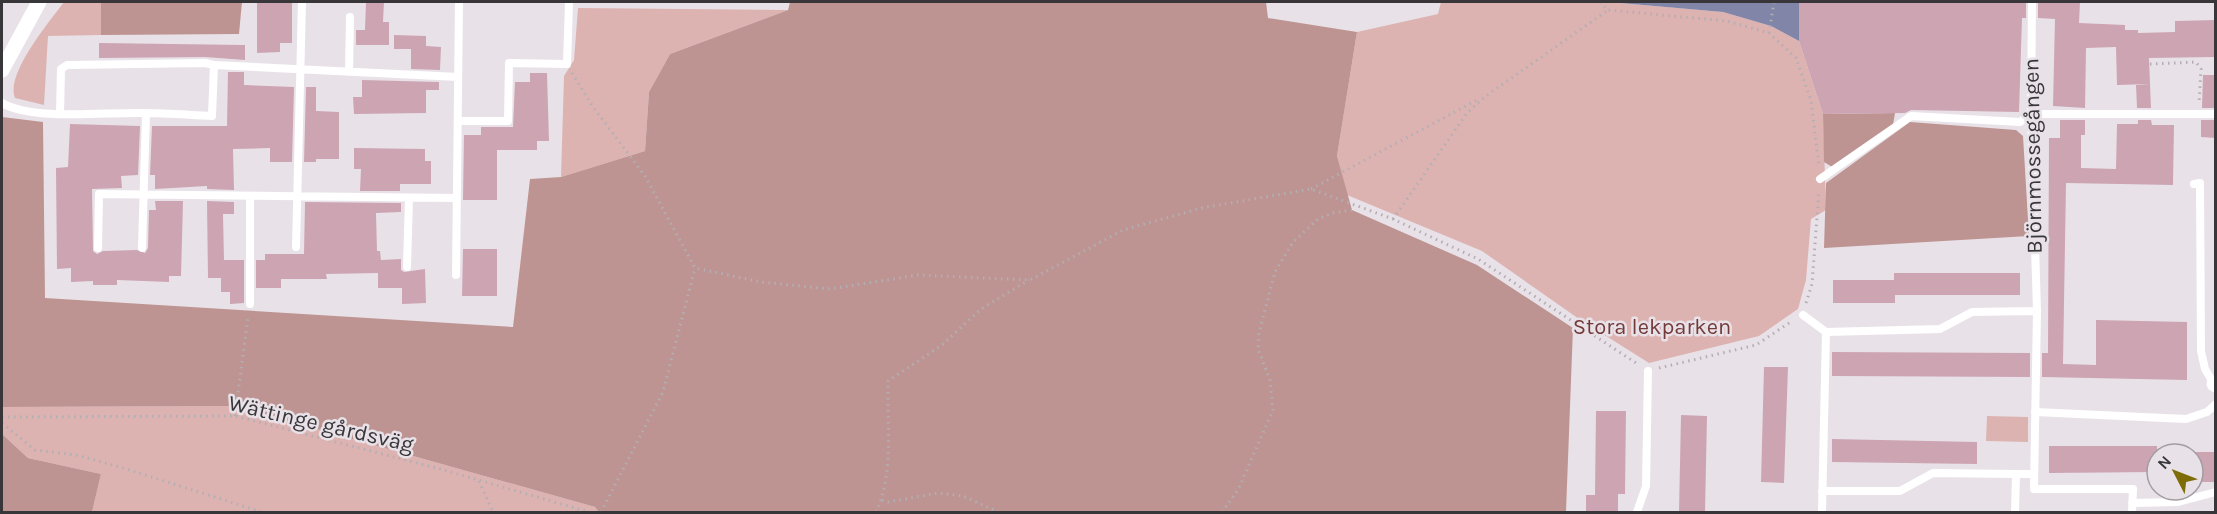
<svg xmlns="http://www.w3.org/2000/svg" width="2217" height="514" viewBox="0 0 2217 514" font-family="Karla,sans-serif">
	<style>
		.green { fill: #ddb3b1 }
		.forest { fill: #be9492 }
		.water { fill: #8185a7 }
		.building { fill: #cda4b2 }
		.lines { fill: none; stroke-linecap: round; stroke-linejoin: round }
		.path { stroke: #b3aeb3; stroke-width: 3; stroke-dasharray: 1.5 4.5; stroke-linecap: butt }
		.service { stroke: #fff; stroke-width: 8 }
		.minor { stroke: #fff; stroke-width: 15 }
		.labels { text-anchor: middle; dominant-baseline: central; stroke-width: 5; stroke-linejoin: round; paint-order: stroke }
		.street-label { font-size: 22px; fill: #383638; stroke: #e8e2e8 }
		.park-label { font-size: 22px; fill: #743a3a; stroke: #e8e2e8 }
	</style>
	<rect width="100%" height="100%" fill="#e8e2e8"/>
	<!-- green -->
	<path class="green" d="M 64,2 L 101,2 L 101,35 L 48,36 L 44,105 L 15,98 C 5,74 50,21 64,2 Z
		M 1441,2 L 1609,2 L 1723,12 L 1771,26 L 1799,41 L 1823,114 L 1826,210 L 1811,219 L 1806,280 L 1798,309 L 1759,336 L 1649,363 L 1579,319 L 1482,251 L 1347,195 L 1337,156 L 1357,32 L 1438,14 Z
		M 578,8 L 788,10 L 670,54 L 649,92 L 645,151 L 561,177 L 564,76 L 574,60 Z
		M 235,406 L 595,507 L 599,512 L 92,512 L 101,474 L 28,458 L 2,434 L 2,407 Z
		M 1987,416 L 2028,417 L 2028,442 L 1986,441 Z"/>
	<!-- forest -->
	<path class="forest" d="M 101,2 L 242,2 L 239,34 L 101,35 Z
		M 790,2 L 1266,2 L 1268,18 L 1357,32 L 1337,156 L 1352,210 L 1477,265 L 1573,328 L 1566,512 L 599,512 L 595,507 L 235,406 L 2,407 L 2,117 L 43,122 L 45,298 L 513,327 L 530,179 L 561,177 L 645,151 L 649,92 L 670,54 L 788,10 Z
		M 1895,113 L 1893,125 L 1834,168 L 1824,162 L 1823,114 Z
		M 1910,122 L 2016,130 L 2023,136 L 2029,236 L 1824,248 L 1826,183 Z
		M 2,434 L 28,458 L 101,474 L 92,512 L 2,512 Z"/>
	<!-- water -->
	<path class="water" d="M 1609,2 L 1799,2 L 1799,41 L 1771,26 L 1723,12 Z"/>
	<!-- building -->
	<path class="building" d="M 257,2 L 292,2 L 292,43 L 280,43 L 280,52 L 257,53 Z
		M 366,2 L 384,2 L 383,22 L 389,22 L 389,45 L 356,45 L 356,30 L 365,30 Z
		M 1799,2 L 2026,2 L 2026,18 L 2022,18 L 2019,112 L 1911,110 L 1905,113 L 1823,114 L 1799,41 Z
		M 2038,2 L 2080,2 L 2079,23 L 2125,25 L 2125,30 L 2138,30 L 2138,33 L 2175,32 L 2175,21 L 2216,20 L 2215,57 L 2149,58 L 2150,84 L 2117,85 L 2116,47 L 2086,48 L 2085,108 L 2053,106 L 2055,19 L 2038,18 Z
		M 394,35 L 426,36 L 426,46 L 441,47 L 440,70 L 411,69 L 411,49 L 394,49 Z
		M 99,43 L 245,45 L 245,60 L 205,57 L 99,58 Z
		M 228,72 L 244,72 L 244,85 L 294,87 L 292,162 L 270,162 L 270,148 L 233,149 L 234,190 L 207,189 L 207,186 L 155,189 L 155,175 L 150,175 L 152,126 L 227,126 Z
		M 530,73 L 547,73 L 549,141 L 537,141 L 537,150 L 497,150 L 497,200 L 463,200 L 464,135 L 481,135 L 481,127 L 513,127 L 515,82 L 530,82 Z
		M 2203,75 L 2216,75 L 2216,108 L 2202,108 Z
		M 362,80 L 439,82 L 439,90 L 426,90 L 426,113 L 354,114 L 353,97 L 362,97 Z
		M 2150,84 L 2151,108 L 2137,108 L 2136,85 Z
		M 306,87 L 316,87 L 316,111 L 339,112 L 339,159 L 316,159 L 316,162 L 304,162 Z
		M 2060,120 L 2085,120 L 2085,135 L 2081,135 L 2081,168 L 2116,169 L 2117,124 L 2138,124 L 2138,120 L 2151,120 L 2152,125 L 2174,125 L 2173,185 L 2066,183 L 2063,364 L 2096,365 L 2096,320 L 2187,322 L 2187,380 L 2042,377 L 2042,353 L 2048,353 L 2049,138 L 2060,138 Z
		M 2201,120 L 2216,120 L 2216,138 L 2201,137 Z
		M 70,124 L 140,126 L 138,175 L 121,176 L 122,188 L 92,189 L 93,251 L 97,254 L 103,251 L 137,250 L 145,253 L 148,248 L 149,210 L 156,210 L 155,201 L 183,201 L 181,276 L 169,276 L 169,282 L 117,280 L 117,285 L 93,285 L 93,281 L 71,282 L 71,268 L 57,269 L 56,168 L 68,167 Z
		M 354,148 L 425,149 L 425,161 L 431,161 L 431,184 L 400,184 L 400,191 L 360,191 L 361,169 L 354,169 Z
		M 207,201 L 234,202 L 234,214 L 223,214 L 224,260 L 244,260 L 244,303 L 230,304 L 230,292 L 221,292 L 221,278 L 208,278 Z
		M 305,202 L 401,203 L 401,212 L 376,213 L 377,251 L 380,251 L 381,260 L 401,259 L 401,270 L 404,272 L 425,269 L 426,303 L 402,304 L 402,288 L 378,288 L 378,273 L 326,274 L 327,279 L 281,279 L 281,288 L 256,288 L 256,260 L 265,260 L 265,254 L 304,254 Z
		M 463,249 L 497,249 L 497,296 L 462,296 Z
		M 1894,273 L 2020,273 L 2020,295 L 1895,295 L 1895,303 L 1833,303 L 1833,280 L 1894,280 Z
		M 1832,352 L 2030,353 L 2030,377 L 1832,376 Z
		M 1764,367 L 1788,367 L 1784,483 L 1761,482 Z
		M 1596,411 L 1626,411 L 1625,494 L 1618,494 L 1618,513 L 1586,513 L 1586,495 L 1595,495 Z
		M 1681,415 L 1707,416 L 1705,513 L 1679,513 Z
		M 1832,439 L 1977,442 L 1977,464 L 1832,462 Z
		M 2049,446 L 2157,446 L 2157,472 L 2049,473 Z
		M 2193,452 L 2216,452 L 2216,482 L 2193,482 Z"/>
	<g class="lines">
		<!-- path -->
		<path class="path" d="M 1600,2 L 1608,10 L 1727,21 L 1769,33 L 1796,58 L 1811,100 L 1819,166
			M 1769,33 L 1774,2
			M 2150,64 L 2196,62 L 2201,69 L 2199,103
			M 572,73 L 593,107 L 645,176 L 695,268 L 761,282 L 830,289 L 918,275 L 1030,280 L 1123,230 L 1202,208 L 1311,189 L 1393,219 L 1478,259 L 1639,365
			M 1311,189 L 1479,99
			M 1393,219 L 1467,113 L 1486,96 L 1608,10
			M 1806,303 L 1812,284 L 1819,191
			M 1659,368 L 1756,345 L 1792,321
			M 235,416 L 248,317
			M 2,417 L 235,416 L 444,470 L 589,512
			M 2,423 L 35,450 L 76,455 L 120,467 L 262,512
			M 479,481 L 493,512
			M 882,500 L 888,502 L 939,493 L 963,496 L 998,512
			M 601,512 L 663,392 L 695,268
			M 876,512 C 894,475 887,422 888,381 L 942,345 L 981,309 L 1029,280
			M 1222,512 L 1238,490 L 1273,410 L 1270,380 L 1258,349 L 1259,333 L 1275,272 L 1293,242 L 1318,219 L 1333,213 L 1352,210"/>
		<!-- service -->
		<path class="service" d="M 2032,2 L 2031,114 L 2037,311 L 2034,489 L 2133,489 L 2132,512
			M 214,65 L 458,77
			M 349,72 L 350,17
			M 2,103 C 33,121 105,112 143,113 C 166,113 189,115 212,116 L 214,65 L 205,63 L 67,65 L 61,69 L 60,113
			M 458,121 L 508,121 L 509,63 L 567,64 L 569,2
			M 1820,179 L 1911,116 L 2020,122 L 2031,114 L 2216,114
			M 2194,184 L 2200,183 L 2201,351 L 2205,369 L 2214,384
			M 296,247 L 302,2
			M 98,248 L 99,194 L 457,198
			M 142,248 L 146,113
			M 407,267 L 409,198
			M 456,275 L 459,2
			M 250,304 L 250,196
			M 1803,315 L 1826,332 L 1822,512
			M 1826,332 L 1940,329 L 1972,312 L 2037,311
			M 2035,412 L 2186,419 L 2207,412 L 2216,404
			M 2016,474 L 2034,474
			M 1822,491 L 1900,491 L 1933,473 L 2016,474 L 2015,512
			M 2132,503 L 2178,502 L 2216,492
			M 1637,512 L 1646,486 L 1648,371"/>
		<!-- minor -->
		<path class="minor" d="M 2,70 L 39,2
			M 2214,384 L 2216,385"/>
	</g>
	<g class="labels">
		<!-- street labels -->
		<g class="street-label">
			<text transform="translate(2033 156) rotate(-91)">Björnmossegången</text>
			<text transform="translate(321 424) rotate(13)">Wättinge gårdsväg</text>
		</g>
		<!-- park labels -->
		<g class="park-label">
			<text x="1652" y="327">Stora lekparken</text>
		</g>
	</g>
	<!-- border -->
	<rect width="2217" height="514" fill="none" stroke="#383638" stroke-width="6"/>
	<!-- north arrow -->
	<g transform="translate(2175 472) rotate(312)"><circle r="28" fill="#e8e2e8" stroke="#a29da2" stroke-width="1.5"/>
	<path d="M0-4.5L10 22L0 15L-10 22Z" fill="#7e6d07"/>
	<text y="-9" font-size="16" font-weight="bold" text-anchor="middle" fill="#383638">N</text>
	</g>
</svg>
